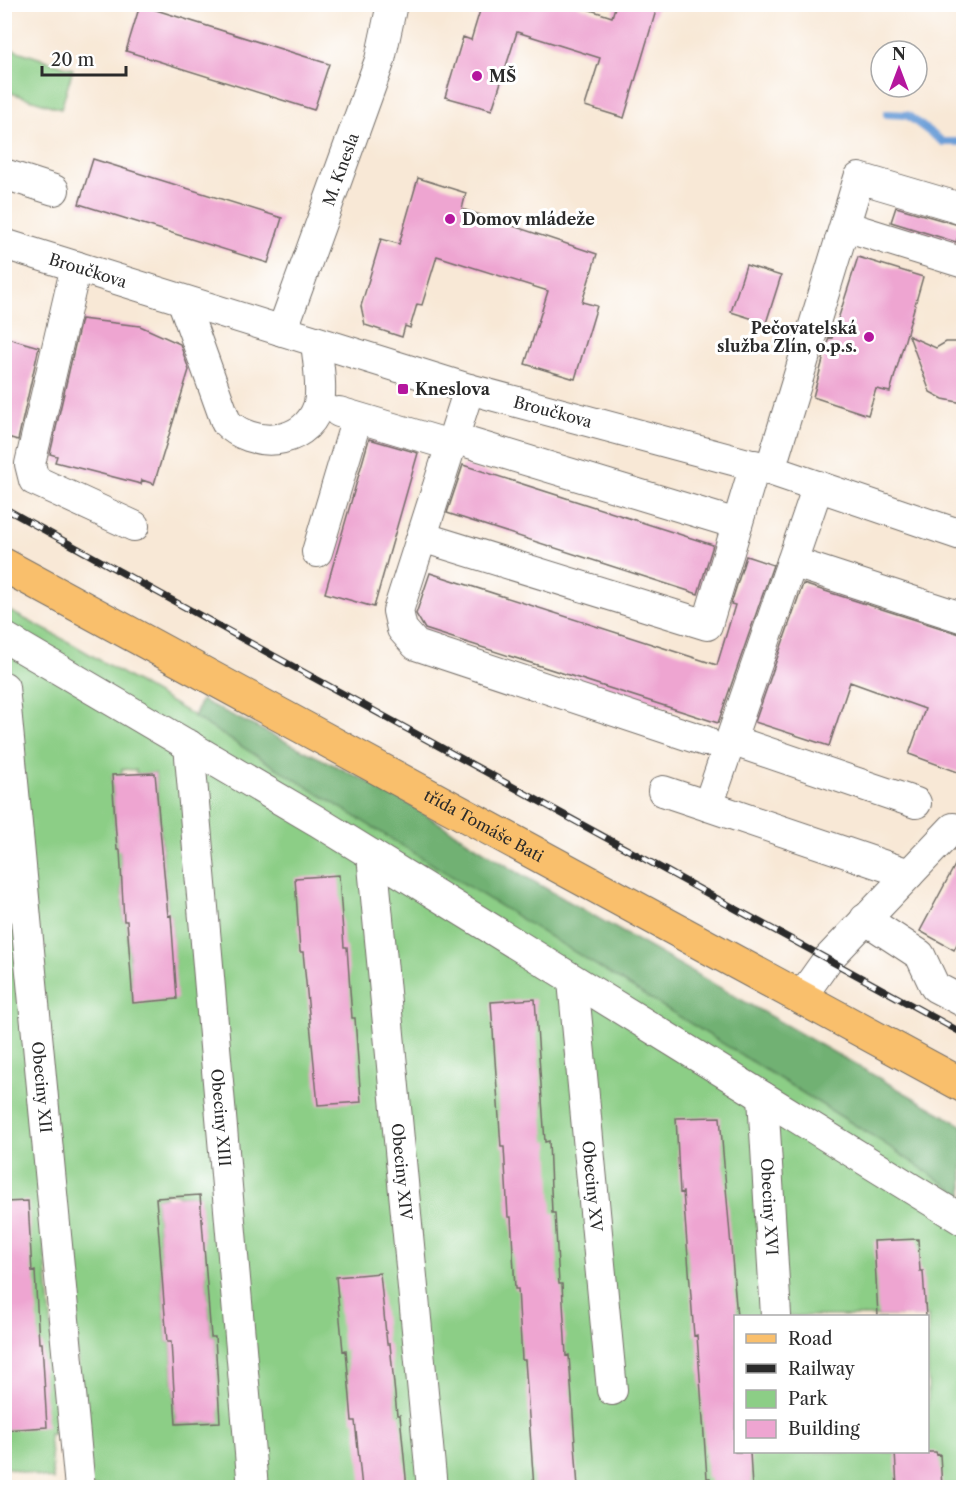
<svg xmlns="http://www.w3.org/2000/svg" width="968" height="1492" viewBox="0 0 968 1492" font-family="'Libre Caslon Text',serif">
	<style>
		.green { fill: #8cce86; stroke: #5c7c58; stroke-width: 1.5; fill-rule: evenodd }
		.forest { fill: #71b173; stroke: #4e6e4f; stroke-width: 1.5 }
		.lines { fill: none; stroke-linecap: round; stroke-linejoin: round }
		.stream { stroke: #6c9fd8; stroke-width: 8 }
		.building { fill: #eea5d1 }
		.minor-casing { stroke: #736d67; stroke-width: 32 }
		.major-casing { stroke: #736d67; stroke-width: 35 }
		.minor { stroke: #fff; stroke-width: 30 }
		.major { stroke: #f9bf6c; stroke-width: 33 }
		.rail-casing { stroke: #2b2b2b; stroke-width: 7 }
		.rail { stroke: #fff; stroke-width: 4.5; stroke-dasharray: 14; stroke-linecap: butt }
		.poi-dot { fill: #b5179e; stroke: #fff; stroke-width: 2 }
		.labels { text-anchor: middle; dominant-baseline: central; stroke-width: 6; stroke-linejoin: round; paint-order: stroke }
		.poi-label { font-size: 16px; font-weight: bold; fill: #2b2b2b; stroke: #fff; text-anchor: start }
		.street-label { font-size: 16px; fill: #2b2b2b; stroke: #fff }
	</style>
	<rect width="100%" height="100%" fill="#fff"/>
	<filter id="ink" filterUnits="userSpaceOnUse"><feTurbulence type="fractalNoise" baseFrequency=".0167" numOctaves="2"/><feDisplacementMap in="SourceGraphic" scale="12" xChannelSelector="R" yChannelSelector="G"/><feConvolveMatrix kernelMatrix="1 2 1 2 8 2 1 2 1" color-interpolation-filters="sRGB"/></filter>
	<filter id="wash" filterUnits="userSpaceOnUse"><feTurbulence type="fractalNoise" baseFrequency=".008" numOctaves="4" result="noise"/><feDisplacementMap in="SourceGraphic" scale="24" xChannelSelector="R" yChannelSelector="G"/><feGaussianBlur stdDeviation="1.35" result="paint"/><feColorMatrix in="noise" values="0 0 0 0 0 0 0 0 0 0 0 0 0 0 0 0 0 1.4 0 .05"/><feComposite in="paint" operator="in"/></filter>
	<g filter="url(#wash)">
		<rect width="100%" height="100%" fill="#f8e8d6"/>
		<!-- green -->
		<path class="green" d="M 5,47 L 73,69 L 61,109 L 5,91 Z
			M 4,608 L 74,645 L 448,866 L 963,1160 L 963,1487 L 90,1487 ZM 122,769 L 136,770 L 136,774 L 155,773 L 168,916 L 171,916 L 176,999 L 133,1002 L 127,921 L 124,921 L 120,850 L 117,849 L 112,776 L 122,775 ZM 165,1192 L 178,1194 L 179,1196 L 199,1195 L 211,1337 L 215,1337 L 219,1422 L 176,1424 L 171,1342 L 167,1342 L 156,1198 L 165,1197 ZM 736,1316 L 928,1316 L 928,1452 L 736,1452 Z
			M 4,788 L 61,1433 L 49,1434 L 53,1480 L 5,1467 Z"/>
		<!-- forest -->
		<path class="forest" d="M 201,700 L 391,793 L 517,872 L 963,1126 L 963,1196 L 879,1140 L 194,717 Z"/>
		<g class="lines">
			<!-- stream -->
			<path class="stream" d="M 887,114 L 907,115 L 943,142 L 964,142"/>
		</g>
		<g id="blocks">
			<!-- building -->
			<path class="building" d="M 482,4 L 572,4 L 612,17 L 616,4 L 658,4 L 624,118 L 585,106 L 600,58 L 517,32 L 492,110 L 445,97 L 463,37 L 471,40 Z
				M 140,5 L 329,64 L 314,110 L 126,51 Z
				M 93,159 L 282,218 L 268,263 L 79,204 Z
				M 418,178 L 466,193 L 462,209 L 597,254 L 582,302 L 597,306 L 575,379 L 525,364 L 548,291 L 437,256 L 422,305 L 417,304 L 410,328 L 405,326 L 402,337 L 365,325 L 361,306 L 381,239 L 399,244 Z
				M 896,207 L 962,226 L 956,242 L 891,222 Z
				M 858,257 L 923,277 L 890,392 L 876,389 L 868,415 L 813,397 L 829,337 L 832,338 Z
				M 746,265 L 781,276 L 766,323 L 731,312 Z
				M 81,319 L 140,326 L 180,344 L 189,370 L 154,484 L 142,480 L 141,484 L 55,462 L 57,456 L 50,454 Z
				M 909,336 L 936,348 L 946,342 L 963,342 L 963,403 L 943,399 L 930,392 Z
				M 4,337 L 39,347 L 18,440 L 4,436 Z
				M 369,439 L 418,453 L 374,607 L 325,593 Z
				M 463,465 L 713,545 L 698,594 L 447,513 Z
				M 746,556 L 773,565 L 718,723 L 425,629 L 416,614 L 430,573 L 717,665 L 735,605 L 731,604 Z
				M 803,584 L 963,635 L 963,774 L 909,754 L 925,709 L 850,682 L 829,746 L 755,722 Z
				M 155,773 L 168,916 L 171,915 L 177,999 L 133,1003 L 127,921 L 124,921 L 120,850 L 117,850 L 112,775 Z
				M 963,850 L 963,932 L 954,950 L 920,931 Z
				M 339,875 L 344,947 L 347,947 L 352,1018 L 355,1018 L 361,1102 L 318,1105 L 303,952 L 300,952 L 295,878 Z
				M 535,999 L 545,1142 L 549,1141 L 552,1213 L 555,1213 L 559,1284 L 562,1284 L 566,1356 L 569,1355 L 578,1488 L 534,1488 L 525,1360 L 522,1360 L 518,1289 L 515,1289 L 511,1217 L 508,1217 L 504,1147 L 501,1147 L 491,1002 Z
				M 720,1117 L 737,1317 L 735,1452 L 750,1452 L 752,1488 L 710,1488 L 710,1478 L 707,1478 L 697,1335 L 694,1336 L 683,1192 L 680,1193 L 676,1118 Z
				M 200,1195 L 211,1337 L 215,1337 L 220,1422 L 176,1424 L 171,1342 L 167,1342 L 156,1198 Z
				M 28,1201 L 32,1272 L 35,1271 L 39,1343 L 42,1343 L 47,1427 L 4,1430 L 4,1202 Z
				M 918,1239 L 920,1271 L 923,1271 L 926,1317 L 878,1316 L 874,1241 Z
				M 380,1273 L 387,1344 L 390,1344 L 397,1415 L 400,1415 L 407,1488 L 362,1488 L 355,1421 L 352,1421 L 346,1350 L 343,1351 L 336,1277 Z
				M 895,1452 L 936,1452 L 937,1455 L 940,1454 L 942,1488 L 897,1488 Z"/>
		</g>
	</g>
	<g filter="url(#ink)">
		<use href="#blocks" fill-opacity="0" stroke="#736d67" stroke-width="1.5"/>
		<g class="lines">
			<defs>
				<g id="minor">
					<path d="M 4,174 L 54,190"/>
					<path d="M 845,226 L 964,263"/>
					<path id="s1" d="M 4,244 L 469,389 L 770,470 L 964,536"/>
					<path d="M 76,266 L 30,464 L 34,480 L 134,526"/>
					<path d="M 183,302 L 226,422 C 251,448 304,447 318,407 C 323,393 318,359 316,343"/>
					<path id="s2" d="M 282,331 L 380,60 L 392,4"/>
					<path d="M 469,389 L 398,611 L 402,629 L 416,645 L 705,741"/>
					<path d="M 339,412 L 450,445"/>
					<path d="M 453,438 L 737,524"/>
					<path d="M 770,470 L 859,178 L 964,209"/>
					<path d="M 818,486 L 708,806 L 909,874"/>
					<path d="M 422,537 L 707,625 L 755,465"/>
					<path d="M 317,552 L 357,418"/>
					<path d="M 792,562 L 964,618"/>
					<path d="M 4,637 L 317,821 L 964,1221"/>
					<path id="s3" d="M 4,687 L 80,1488"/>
					<path d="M 731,740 L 916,803"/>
					<path id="s4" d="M 189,745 L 253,1488"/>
					<path d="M 663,791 L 708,806"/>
					<path id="s5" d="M 372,855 L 432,1488"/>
					<path d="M 865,919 L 920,955 L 935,987 L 964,1002"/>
					<path id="s6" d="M 573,981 L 612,1390"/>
					<path d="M 801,997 L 828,959 L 953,828 L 964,833"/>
					<path id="s7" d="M 763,1097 L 776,1316"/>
				</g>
				<g id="major">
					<path id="s8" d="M 4,565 L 964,1086"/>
				</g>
			</defs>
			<!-- minor casing -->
			<use href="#minor" class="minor-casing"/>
			<!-- major casing -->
			<use href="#major" class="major-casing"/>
			<!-- minor -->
			<use href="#minor" class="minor"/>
			<!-- major -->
			<use href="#major" class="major"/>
			<defs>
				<path id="rail" d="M 4,508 L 964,1034"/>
			</defs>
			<!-- rail casing -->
			<use href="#rail" class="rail-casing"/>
			<!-- rail -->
			<use href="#rail" class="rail"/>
		</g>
	</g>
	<!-- markers -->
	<g class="poi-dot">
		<circle cx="477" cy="76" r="6"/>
		<circle cx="450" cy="219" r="6"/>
		<circle cx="869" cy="337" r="6"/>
		<rect x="397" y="383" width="12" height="12" rx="3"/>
	</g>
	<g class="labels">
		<!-- poi labels -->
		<g class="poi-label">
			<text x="489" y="76">MŠ</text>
			<text x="462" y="219">Domov mládeže</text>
			<text x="857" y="328" text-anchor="end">Pečovatelská<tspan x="857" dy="18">služba Zlín, o.p.s.</tspan></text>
			<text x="415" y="389">Kneslova</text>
		</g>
		<!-- street labels -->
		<g class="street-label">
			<text stroke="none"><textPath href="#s2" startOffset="172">M. Knesla</textPath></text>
			<text stroke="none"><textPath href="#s1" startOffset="88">Broučkova</textPath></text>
			<text stroke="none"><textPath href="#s1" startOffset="574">Broučkova</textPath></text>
			<text stroke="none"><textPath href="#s8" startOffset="546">třída Tomáše Bati</textPath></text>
			<text stroke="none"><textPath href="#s3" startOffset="402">Obeciny XII</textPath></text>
			<text stroke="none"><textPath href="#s4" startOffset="374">Obeciny XIII</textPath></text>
			<text stroke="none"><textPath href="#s5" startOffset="318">Obeciny XIV</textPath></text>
			<text stroke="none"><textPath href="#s6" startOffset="206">Obeciny XV</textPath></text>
			<text stroke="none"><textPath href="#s7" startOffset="110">Obeciny XVI</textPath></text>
		</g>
	</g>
	<!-- margin -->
	<rect width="968" height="1492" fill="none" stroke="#fff" stroke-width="24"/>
	<!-- legend -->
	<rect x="734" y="1315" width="195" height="138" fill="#ffffff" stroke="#aaaaaa" stroke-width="1.5"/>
	<rect x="746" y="1334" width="30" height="9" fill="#f9bf6c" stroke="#aaaaaa" stroke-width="1.5"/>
	<text x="788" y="1345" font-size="18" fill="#2b2b2b">Road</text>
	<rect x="746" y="1364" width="30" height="9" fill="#2b2b2b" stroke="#aaaaaa" stroke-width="1.5"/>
	<text x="788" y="1375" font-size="18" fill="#2b2b2b">Railway</text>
	<rect x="746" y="1390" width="30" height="18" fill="#8cce86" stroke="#aaaaaa" stroke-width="1.5"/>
	<text x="788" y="1405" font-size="18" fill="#2b2b2b">Park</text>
	<rect x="746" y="1420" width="30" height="18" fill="#eea5d1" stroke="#aaaaaa" stroke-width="1.5"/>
	<text x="788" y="1435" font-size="18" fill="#2b2b2b">Building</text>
	<!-- north arrow -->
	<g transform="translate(899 69)"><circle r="28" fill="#ffffff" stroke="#aaaaaa" stroke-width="1.5"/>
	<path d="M0-4.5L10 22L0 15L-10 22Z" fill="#b5179e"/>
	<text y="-9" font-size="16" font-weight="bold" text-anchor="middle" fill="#2b2b2b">N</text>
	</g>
	<!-- scale -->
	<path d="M42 66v9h84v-9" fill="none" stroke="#2b2b2b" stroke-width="3"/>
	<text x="51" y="66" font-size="18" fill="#2b2b2b" stroke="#ffffff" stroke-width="4.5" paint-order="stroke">20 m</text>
</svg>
